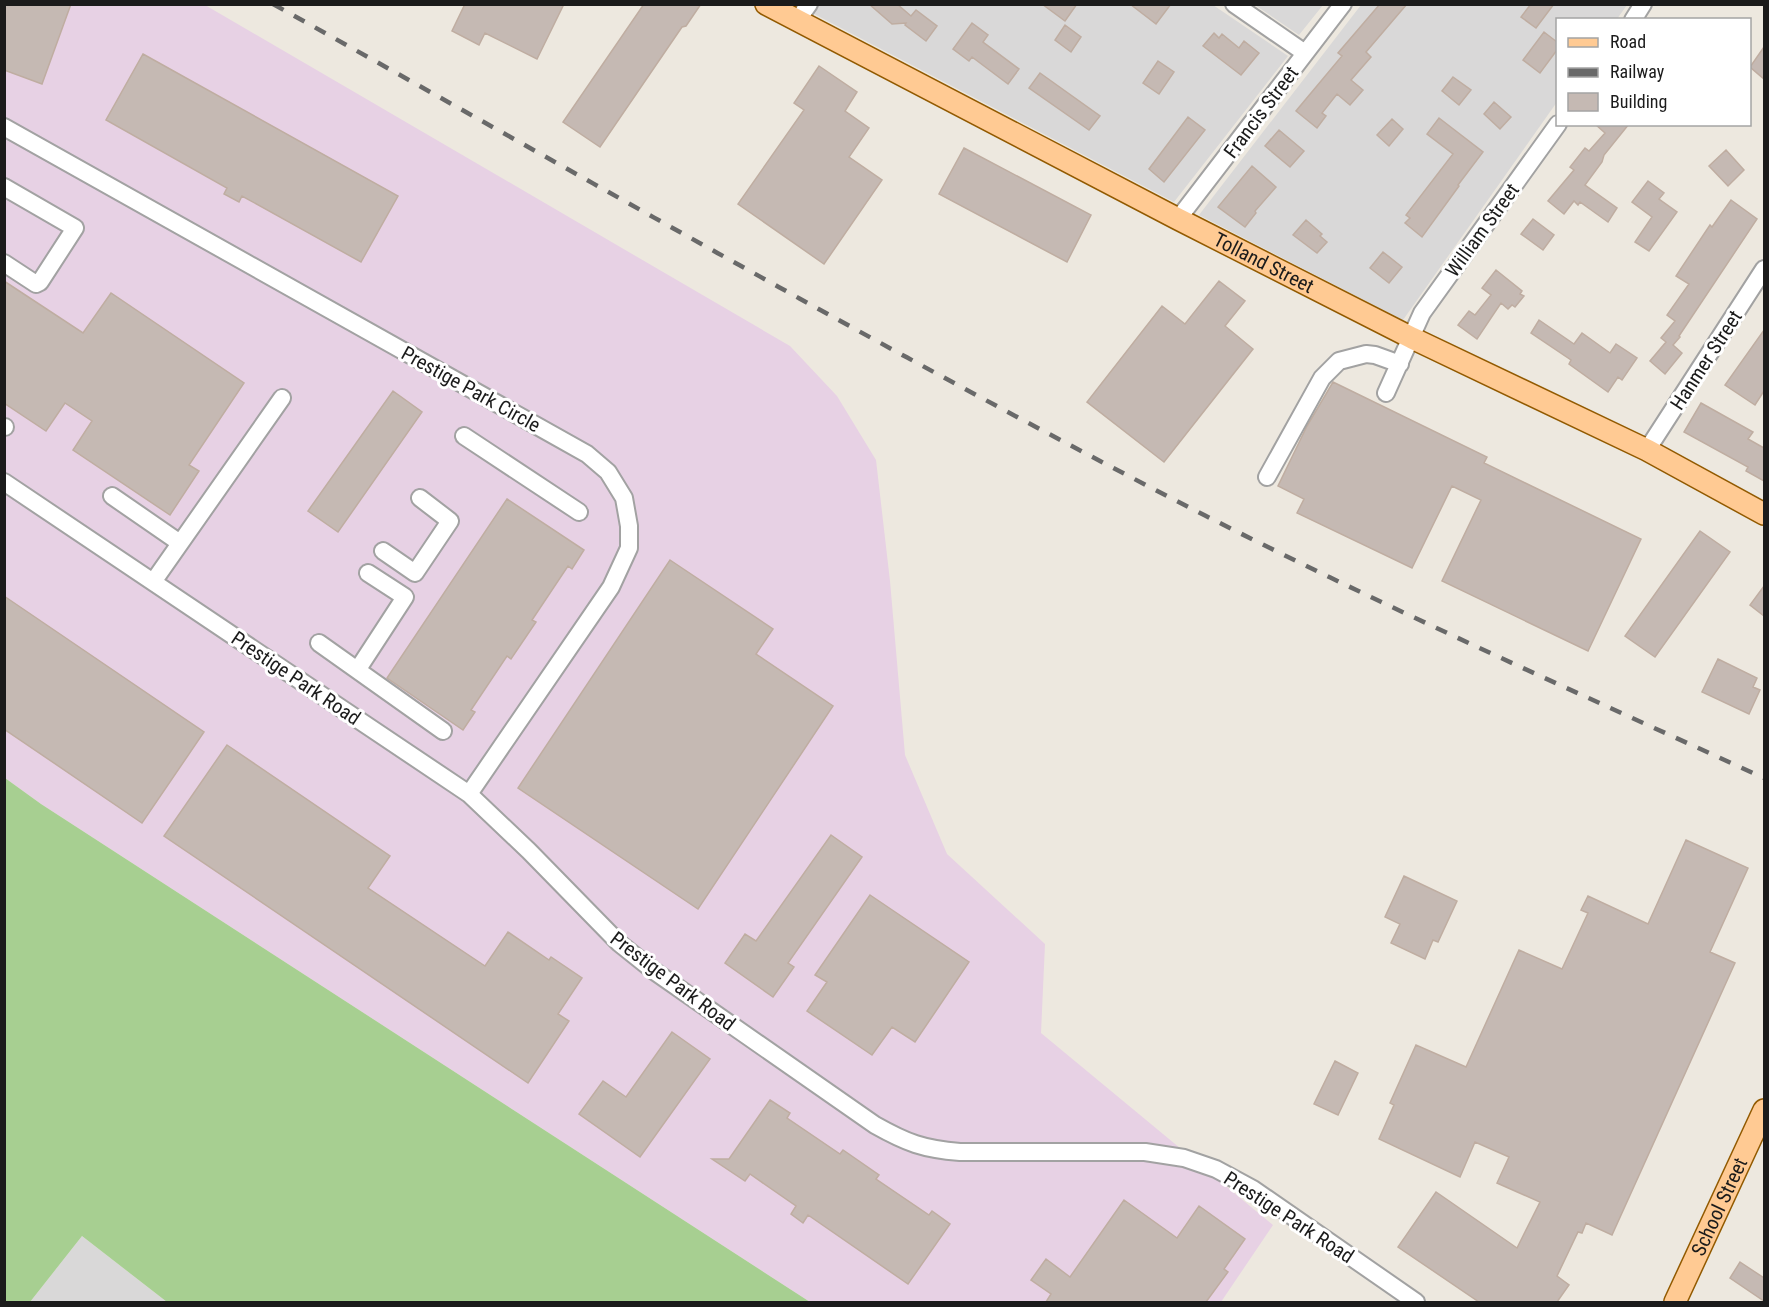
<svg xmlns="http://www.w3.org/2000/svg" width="1769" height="1307" viewBox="0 0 1769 1307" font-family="'Roboto Condensed',sans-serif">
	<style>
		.residential { fill: #d9d8d8 }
		.industrial { fill: #e7d1e4 }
		.forest { fill: #a7cf91 }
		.building { fill: #c5b9b3; stroke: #bfada1; stroke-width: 1.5 }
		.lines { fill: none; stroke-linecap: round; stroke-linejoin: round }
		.minor-casing { stroke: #a2a2a2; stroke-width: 20 }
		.major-casing { stroke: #925a00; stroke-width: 24 }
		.minor { stroke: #fff; stroke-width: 16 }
		.major { stroke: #ffca93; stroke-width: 21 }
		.rail { stroke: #696969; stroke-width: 4.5; stroke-dasharray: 12 12; stroke-linecap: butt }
		.labels { text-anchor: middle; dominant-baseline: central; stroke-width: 6; stroke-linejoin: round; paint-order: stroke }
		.street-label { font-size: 20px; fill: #1b1b1b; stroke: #fff }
	</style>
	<rect width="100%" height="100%" fill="#ede8df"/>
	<!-- residential -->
	<path class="residential" d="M 797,5 L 1213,5 L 1288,56 L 1174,202 Z
		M 1255,5 L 1323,5 L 1299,35 Z
		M 1361,5 L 1627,5 L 1617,19 L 1558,20 L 1557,102 L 1403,320 L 1199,215 Z
		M 82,1236 L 167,1302 L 30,1302 Z"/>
	<!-- industrial -->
	<path class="industrial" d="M 5,5 L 205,5 L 790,346 L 837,396 L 876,460 L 890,581 L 905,755 L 947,854 L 1045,944 L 1041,1033 L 1273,1225 L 1221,1302 L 810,1302 L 41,804 L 5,778 Z"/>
	<!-- forest -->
	<path class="forest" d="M 5,778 L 41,804 L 810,1302 L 167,1302 L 82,1236 L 30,1302 L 5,1302 Z"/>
	<!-- building -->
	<path class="building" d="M 4,4 L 71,4 L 42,84 L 4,70 Z
		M 465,4 L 564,4 L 537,59 L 485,33 L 479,45 L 452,31 Z
		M 644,4 L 701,4 L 686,26 L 682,27 L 600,147 L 563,122 Z
		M 869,4 L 897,4 L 911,16 L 916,10 L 937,26 L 926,41 L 905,25 L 906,23 L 892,24 Z
		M 1042,4 L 1077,4 L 1065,21 Z
		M 1130,4 L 1171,4 L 1156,24 Z
		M 1380,4 L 1407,4 L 1366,52 L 1371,57 L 1351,80 L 1363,90 L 1350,105 L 1337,94 L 1322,113 L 1326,116 L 1317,128 L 1296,111 L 1342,56 L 1338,53 Z
		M 1531,4 L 1554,4 L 1536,28 L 1521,17 Z
		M 972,23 L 988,35 L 983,42 L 1019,69 L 1008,84 L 972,57 L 969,61 L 953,49 Z
		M 1065,25 L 1081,37 L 1071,52 L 1055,40 Z
		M 1544,32 L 1557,42 L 1557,50 L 1540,73 L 1523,60 Z
		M 1214,33 L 1219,38 L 1222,34 L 1239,48 L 1244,41 L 1259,53 L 1241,75 L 1203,46 Z
		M 1764,47 L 1764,79 L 1750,67 Z
		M 143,54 L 398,196 L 361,262 L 242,196 L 239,202 L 224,194 L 227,188 L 106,120 Z
		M 1158,61 L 1174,72 L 1159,94 L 1143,83 Z
		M 819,66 L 857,92 L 845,111 L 869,128 L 849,157 L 882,180 L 824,264 L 738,204 L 804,110 L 794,103 Z
		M 1040,73 L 1100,116 L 1089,130 L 1029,88 Z
		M 1453,77 L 1471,90 L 1459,105 L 1442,91 Z
		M 1494,102 L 1511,117 L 1500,129 L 1484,114 Z
		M 1188,117 L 1205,130 L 1164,182 L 1149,169 Z
		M 1439,118 L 1483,152 L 1458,185 L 1459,186 L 1422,237 L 1405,223 L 1410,218 L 1406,215 L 1453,154 L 1427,134 Z
		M 1392,119 L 1403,129 L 1389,146 L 1377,135 Z
		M 1595,124 L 1629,124 L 1604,155 L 1602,162 L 1585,185 L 1617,208 L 1608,222 L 1580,202 L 1578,205 L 1574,201 L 1564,214 L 1548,201 L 1574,170 L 1570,167 L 1585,148 L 1589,151 L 1605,133 Z
		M 1279,130 L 1304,151 L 1290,167 L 1265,146 Z
		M 964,148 L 1091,215 L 1067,262 L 939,194 Z
		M 1726,150 L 1744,170 L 1728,186 L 1709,166 Z
		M 1252,166 L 1276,187 L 1255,211 L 1256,213 L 1245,227 L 1218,207 Z
		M 1648,181 L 1664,193 L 1659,199 L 1677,212 L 1649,251 L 1635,242 L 1652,217 L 1632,202 Z
		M 1731,200 L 1757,219 L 1679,336 L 1680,337 L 1673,345 L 1682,353 L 1665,374 L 1650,361 L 1666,342 L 1661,338 L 1675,321 L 1667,315 L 1689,284 L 1676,276 L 1710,225 L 1712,227 Z
		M 1533,219 L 1554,235 L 1543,250 L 1521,234 Z
		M 1306,220 L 1322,234 L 1320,236 L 1327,242 L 1317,253 L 1293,235 Z
		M 1383,252 L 1402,267 L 1389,283 L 1370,268 Z
		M 1496,270 L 1522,291 L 1520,294 L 1524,296 L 1515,307 L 1512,305 L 1508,309 L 1501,303 L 1477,339 L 1458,325 L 1469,311 L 1475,315 L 1491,295 L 1482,288 Z
		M 4,281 L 83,333 L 111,293 L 244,383 L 189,465 L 199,471 L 170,515 L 73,450 L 92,421 L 65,403 L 46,431 L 4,403 Z
		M 1219,281 L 1245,301 L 1225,326 L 1253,349 L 1164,462 L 1087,402 L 1162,306 L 1185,324 Z
		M 1539,320 L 1574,344 L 1582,333 L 1610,353 L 1616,344 L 1637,358 L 1622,380 L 1618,377 L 1608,392 L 1569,364 L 1571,360 L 1531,333 Z
		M 1764,330 L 1764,391 L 1755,405 L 1725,385 Z
		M 1333,382 L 1487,457 L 1484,463 L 1641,539 L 1588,651 L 1442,581 L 1481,500 L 1452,486 L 1412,568 L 1297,513 L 1304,499 L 1278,486 L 1307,426 Z
		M 393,391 L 422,412 L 338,532 L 308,511 Z
		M 1701,403 L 1753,432 L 1748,439 L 1764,448 L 1764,481 L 1746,471 L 1748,467 L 1684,432 Z
		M 507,499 L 584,550 L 572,569 L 568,566 L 532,620 L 536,622 L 511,659 L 507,656 L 471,710 L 475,712 L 463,730 L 387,678 Z
		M 1700,531 L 1730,552 L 1655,657 L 1625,636 Z
		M 670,560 L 773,629 L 756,654 L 833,706 L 698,909 L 518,788 Z
		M 1764,586 L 1764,616 L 1750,605 Z
		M 4,596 L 204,732 L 142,823 L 4,729 Z
		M 1718,659 L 1757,678 L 1753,687 L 1760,690 L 1749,714 L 1702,692 Z
		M 227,745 L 390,856 L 368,888 L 485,966 L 508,932 L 549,960 L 551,957 L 582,978 L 558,1014 L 569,1021 L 528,1083 L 164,836 Z
		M 831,835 L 862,857 L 788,963 L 794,967 L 773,997 L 725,963 L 745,934 L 756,941 Z
		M 1686,840 L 1748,868 L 1710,952 L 1735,963 L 1612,1235 L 1586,1223 L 1582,1233 L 1578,1232 L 1557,1276 L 1569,1285 L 1557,1302 L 1479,1302 L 1398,1247 L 1436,1192 L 1517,1248 L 1540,1202 L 1497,1183 L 1509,1157 L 1475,1142 L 1460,1177 L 1379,1139 L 1394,1105 L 1390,1103 L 1416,1045 L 1466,1067 L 1519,950 L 1562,969 L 1588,913 L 1581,910 L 1588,896 L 1648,924 Z
		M 1404,876 L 1457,901 L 1438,942 L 1433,940 L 1425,959 L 1391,943 L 1400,924 L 1385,917 Z
		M 870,895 L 969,962 L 915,1042 L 892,1027 L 872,1055 L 807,1011 L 827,982 L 815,975 Z
		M 672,1032 L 710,1059 L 640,1157 L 579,1114 L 603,1081 L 626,1097 Z
		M 1335,1061 L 1358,1073 L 1338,1115 L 1314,1104 Z
		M 770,1100 L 790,1113 L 787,1118 L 840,1154 L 843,1150 L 879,1175 L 876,1179 L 929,1215 L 932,1211 L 950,1224 L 908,1284 L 808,1215 L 803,1223 L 791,1214 L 796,1206 L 750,1174 L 745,1181 L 712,1159 L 729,1159 Z
		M 1124,1200 L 1177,1238 L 1199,1206 L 1245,1239 L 1224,1269 L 1228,1272 L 1206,1302 L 1046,1302 L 1051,1294 L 1031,1280 L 1046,1259 L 1070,1277 Z
		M 1740,1262 L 1764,1278 L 1764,1301 L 1730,1278 Z"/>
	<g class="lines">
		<defs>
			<path id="minor" d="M 1234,4 L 1305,53
				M 1633,20 L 1643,4
				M 797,21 L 809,4
				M 4,127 L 587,454 L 608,472 L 624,498 L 629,526 L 629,548 L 611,587 L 469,794
				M 4,187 L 75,228 L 40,282 L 36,284 L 4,263
				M 1178,219 L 1343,4
				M 1386,393 L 1422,313 L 1558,124
				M 4,427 L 5,427
				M 464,436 L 579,512
				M 1647,450 L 1764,269
				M 1267,477 L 1322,378 L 1339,361 L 1366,354 L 1375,355 L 1400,364
				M 4,482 L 469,794 L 529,851 L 619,943 L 654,971 L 875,1125 C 907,1143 923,1149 960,1152 L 1145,1152 L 1184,1158 L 1216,1169 L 1253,1189 L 1416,1302
				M 112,496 L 180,543
				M 383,551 L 415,573 L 450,521 L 420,498
				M 153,582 L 282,398
				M 319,643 L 443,731
				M 358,669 L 405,597 L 368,573"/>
			<g id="major">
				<path id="s1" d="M 766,4 L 1178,219 L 1412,338 L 1647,450 L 1764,514"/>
				<path id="s2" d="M 1675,1302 L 1764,1110"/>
			</g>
		</defs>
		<!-- minor casing -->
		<use href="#minor" class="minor-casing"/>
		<!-- major casing -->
		<use href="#major" class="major-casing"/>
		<!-- minor -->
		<use href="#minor" class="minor"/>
		<!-- major -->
		<use href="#major" class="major"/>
		<!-- rail -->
		<path class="rail" d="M 273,4 C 571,170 866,340 1169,497 C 1364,598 1565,687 1764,778"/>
	</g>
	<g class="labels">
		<!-- street labels -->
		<g class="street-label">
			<text transform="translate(1261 112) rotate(-53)">Francis Street</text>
			<text transform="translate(1482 230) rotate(-54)">William Street</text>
			<text stroke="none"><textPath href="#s1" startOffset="561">Tolland Street</textPath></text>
			<text transform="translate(1706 360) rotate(-57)">Hanmer Street</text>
			<text transform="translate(471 389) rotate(29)">Prestige Park Circle</text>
			<text transform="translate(296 678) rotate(34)">Prestige Park Road</text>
			<text transform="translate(673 981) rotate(37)">Prestige Park Road</text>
			<text stroke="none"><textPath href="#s2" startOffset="105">School Street</textPath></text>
			<text transform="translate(1289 1217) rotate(33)">Prestige Park Road</text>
		</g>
	</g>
	<!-- border -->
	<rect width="1769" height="1307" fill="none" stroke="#1b1b1b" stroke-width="12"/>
	<!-- legend -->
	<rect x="1556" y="18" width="195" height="108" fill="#ffffff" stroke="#a4a4a4" stroke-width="1.5"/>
	<rect x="1568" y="38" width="30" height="9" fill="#ffca93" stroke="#a4a4a4" stroke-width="1.5"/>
	<text x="1610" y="48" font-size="18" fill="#1b1b1b">Road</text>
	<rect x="1568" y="68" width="30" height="9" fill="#696969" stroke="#a4a4a4" stroke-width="1.5"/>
	<text x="1610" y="78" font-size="18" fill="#1b1b1b">Railway</text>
	<rect x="1568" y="93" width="30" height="18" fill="#c5b9b3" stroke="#a4a4a4" stroke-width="1.5"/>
	<text x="1610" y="108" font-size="18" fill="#1b1b1b">Building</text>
</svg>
